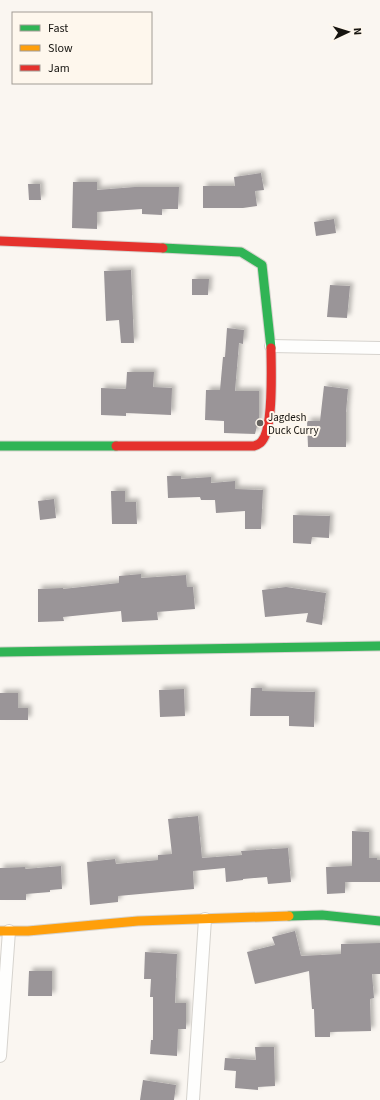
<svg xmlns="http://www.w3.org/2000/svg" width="380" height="1100" viewBox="0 0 380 1100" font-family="'Source Sans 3',sans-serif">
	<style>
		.building { fill: #9a9598; filter: url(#shadow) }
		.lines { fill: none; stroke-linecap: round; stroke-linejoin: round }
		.street-casing { stroke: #d6d3ce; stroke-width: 14 }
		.fast-casing { stroke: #d6d3ce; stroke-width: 11 }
		.slow-casing { stroke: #d6d3ce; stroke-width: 11 }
		.jam-casing { stroke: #d6d3ce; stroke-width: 11 }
		.street { stroke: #fefefd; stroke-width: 12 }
		.fast { stroke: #30b455; stroke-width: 9 }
		.slow { stroke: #ff9f0a; stroke-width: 9 }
		.jam { stroke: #e5322d; stroke-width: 9 }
		.poi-dot { fill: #66635f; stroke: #fef7ed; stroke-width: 1.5 }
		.labels { text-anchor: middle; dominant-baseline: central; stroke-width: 4; stroke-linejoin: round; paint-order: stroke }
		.poi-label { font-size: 11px; fill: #161410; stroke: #fef7ed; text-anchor: start }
	</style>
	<defs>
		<filter id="shadow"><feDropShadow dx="3.5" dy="-3.5" stdDeviation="2" flood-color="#0004"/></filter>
	</defs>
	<rect width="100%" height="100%" fill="#faf6f1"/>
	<!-- building -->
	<path class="building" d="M 261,173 L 264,190 L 255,191 L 257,206 L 243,208 L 203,208 L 203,186 L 235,186 L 234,177 Z
		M 73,182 L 97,182 L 97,190 L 135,187 L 179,187 L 178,209 L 162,209 L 162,215 L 142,214 L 142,209 L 97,212 L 97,229 L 72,228 Z
		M 28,184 L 40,184 L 41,200 L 29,200 Z
		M 334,219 L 336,233 L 316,236 L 314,222 Z
		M 131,270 L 134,343 L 121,343 L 119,320 L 106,321 L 104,271 Z
		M 192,279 L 209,279 L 208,295 L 192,295 Z
		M 330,285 L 350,286 L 347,318 L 327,317 Z
		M 227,328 L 244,330 L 243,344 L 239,343 L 235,391 L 259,391 L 259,418 L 255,434 L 224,433 L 224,421 L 205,420 L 206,390 L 220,390 L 223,357 L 225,357 Z
		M 127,372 L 154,372 L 153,387 L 172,388 L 171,415 L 126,413 L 126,416 L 101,415 L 101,388 L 126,389 Z
		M 324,386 L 348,389 L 346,412 L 346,447 L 308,447 L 307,421 L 320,421 Z
		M 167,476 L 181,476 L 181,479 L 211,477 L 211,483 L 235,481 L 235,489 L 263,490 L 261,529 L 245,529 L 245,511 L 216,513 L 215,500 L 201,500 L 200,497 L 168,498 Z
		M 111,491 L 125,491 L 125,502 L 136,502 L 137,524 L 112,524 Z
		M 54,499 L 56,518 L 40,520 L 38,501 Z
		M 293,515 L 330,516 L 329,538 L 312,537 L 311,544 L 293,543 Z
		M 141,574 L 141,578 L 186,575 L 187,587 L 193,587 L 195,609 L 157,612 L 158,620 L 122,622 L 121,611 L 63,617 L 64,621 L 38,622 L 38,589 L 63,588 L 63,589 L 119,583 L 119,576 Z
		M 286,587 L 326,593 L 322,625 L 306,622 L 308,613 L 265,617 L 262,590 Z
		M 251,688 L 262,688 L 262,691 L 315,692 L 314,727 L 289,726 L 289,716 L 250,716 Z
		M 184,689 L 185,716 L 160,717 L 159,690 Z
		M 0,693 L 18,693 L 18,708 L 28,708 L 28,720 L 0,720 Z
		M 198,816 L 202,858 L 242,855 L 241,851 L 288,848 L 291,882 L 268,884 L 267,877 L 243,879 L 243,880 L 226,882 L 225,868 L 193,871 L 194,889 L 118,896 L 118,902 L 90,905 L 87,862 L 115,859 L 116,864 L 158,860 L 158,855 L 172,854 L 168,819 Z
		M 352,831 L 369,832 L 369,858 L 377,858 L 377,860 L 380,860 L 380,882 L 345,882 L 345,893 L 327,894 L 326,867 L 352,866 Z
		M 61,866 L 62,889 L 50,890 L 50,892 L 26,894 L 26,900 L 0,900 L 0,868 L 25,867 L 25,869 Z
		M 295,931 L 301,956 L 341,954 L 341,944 L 380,943 L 380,974 L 372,974 L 374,998 L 370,999 L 371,1031 L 330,1032 L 330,1037 L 315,1037 L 314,1009 L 312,1009 L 309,971 L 255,984 L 247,952 L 275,945 L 272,937 Z
		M 145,952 L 177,954 L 175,1003 L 186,1003 L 186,1029 L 178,1029 L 177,1056 L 150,1054 L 151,1040 L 153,1040 L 153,997 L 150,997 L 151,979 L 144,979 Z
		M 29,971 L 52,971 L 52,996 L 28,996 Z
		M 255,1047 L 274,1047 L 275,1086 L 258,1087 L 258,1090 L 235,1088 L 236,1071 L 224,1070 L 225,1058 L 256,1060 Z
		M 143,1080 L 176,1085 L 174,1100 L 140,1100 Z"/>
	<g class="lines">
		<defs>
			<path id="street" d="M 271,346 L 380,348
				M 0,1056 L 9,931
				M 193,1100 L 205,919"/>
			<path id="fast" d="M 163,248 L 241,252 L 262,265 L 271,348
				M 0,446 L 116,446
				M 0,652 L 380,646
				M 289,916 L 322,915 L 380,921"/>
			<path id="slow" d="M 0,931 L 28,931 L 138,921 L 289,916"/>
			<path id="jam" d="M 0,241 L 163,248
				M 116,446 L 254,446 C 257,445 260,444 262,441 C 274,427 271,367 271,348"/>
		</defs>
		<!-- street casing -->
		<use href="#street" class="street-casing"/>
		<!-- fast casing -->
		<use href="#fast" class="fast-casing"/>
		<!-- slow casing -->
		<use href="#slow" class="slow-casing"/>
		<!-- jam casing -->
		<use href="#jam" class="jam-casing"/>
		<!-- street -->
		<use href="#street" class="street"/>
		<!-- fast -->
		<use href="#fast" class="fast"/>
		<!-- slow -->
		<use href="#slow" class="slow"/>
		<!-- jam -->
		<use href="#jam" class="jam"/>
	</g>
	<!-- markers -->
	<circle class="poi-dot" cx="260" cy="423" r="4"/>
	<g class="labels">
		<!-- poi labels -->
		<g class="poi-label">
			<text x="268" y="417">Jagdesh<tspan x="268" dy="13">Duck Curry</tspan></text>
		</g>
	</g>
	<!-- legend -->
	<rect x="12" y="12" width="140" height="72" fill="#fef7ed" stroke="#a19c95"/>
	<rect x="20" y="25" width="20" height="6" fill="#30b455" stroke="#a19c95"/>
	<text x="48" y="32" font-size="12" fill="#161410">Fast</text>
	<rect x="20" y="45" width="20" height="6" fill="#ff9f0a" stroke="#a19c95"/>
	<text x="48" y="52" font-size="12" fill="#161410">Slow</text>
	<rect x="20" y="65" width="20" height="6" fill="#e5322d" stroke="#a19c95"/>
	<text x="48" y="72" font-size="12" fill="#161410">Jam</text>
	<!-- north arrow -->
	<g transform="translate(348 32) rotate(86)" stroke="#fef7ed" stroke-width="3" paint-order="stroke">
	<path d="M0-3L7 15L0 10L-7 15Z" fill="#161410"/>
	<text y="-6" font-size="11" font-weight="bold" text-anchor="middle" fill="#161410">N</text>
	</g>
</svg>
